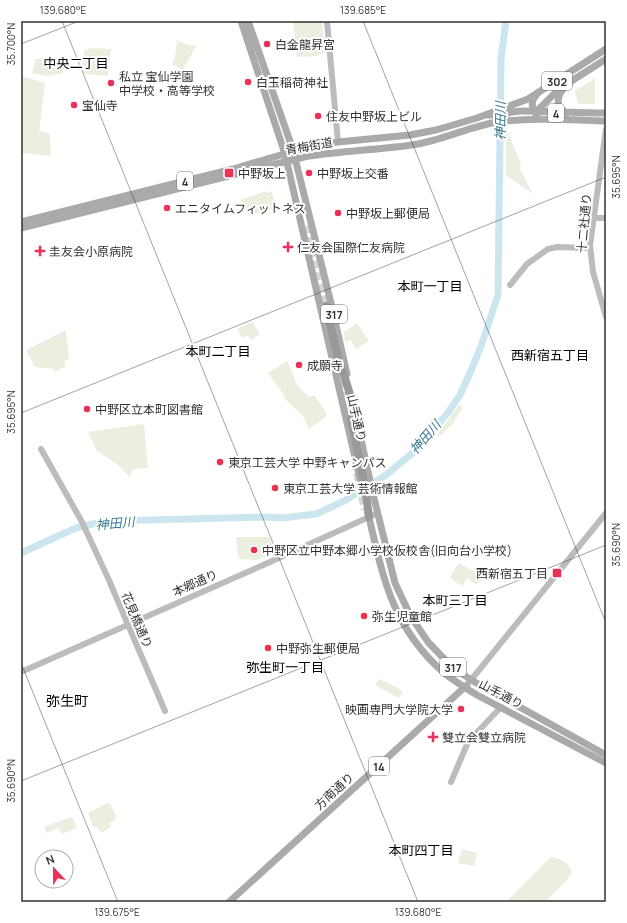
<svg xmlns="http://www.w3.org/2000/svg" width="627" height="923" viewBox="0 0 627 923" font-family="Manrope,'Noto Sans JP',sans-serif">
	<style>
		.green { fill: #eaefe0 }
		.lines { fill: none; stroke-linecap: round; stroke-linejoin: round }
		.river { stroke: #cce6ef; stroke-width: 7 }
		.highway-tunnel { stroke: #d6d6d6; stroke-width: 8; stroke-dasharray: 8 4; stroke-linecap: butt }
		.secondary { stroke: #bcbcbc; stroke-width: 6 }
		.primary { stroke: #aaa; stroke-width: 7 }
		.highway { stroke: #999; stroke-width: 8 }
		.highway-bridge { stroke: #999; stroke-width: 8 }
		.ticks { fill: none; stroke: #323232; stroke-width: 1; stroke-opacity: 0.45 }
		.poi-dot { fill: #ec3159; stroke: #fff; stroke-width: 1.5 }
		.labels { text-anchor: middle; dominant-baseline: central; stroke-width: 4; stroke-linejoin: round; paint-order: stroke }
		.shield { fill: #fff; stroke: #707070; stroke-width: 1 }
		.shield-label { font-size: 11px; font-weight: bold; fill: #323232 }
		.poi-label { font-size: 12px; fill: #323232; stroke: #fff; text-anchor: start }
		.street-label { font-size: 12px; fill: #323232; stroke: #fff }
		.neighbourhood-label { font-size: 13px; fill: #000; stroke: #fff }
		.water-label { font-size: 13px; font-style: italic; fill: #397b91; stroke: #fff }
		.quarter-label { font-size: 14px; fill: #000; stroke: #fff }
		.neatline { fill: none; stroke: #323232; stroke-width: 1.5 }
		.ticks-label { font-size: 10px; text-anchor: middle; fill: #323232 }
	</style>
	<rect width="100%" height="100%" fill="#fff"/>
	<!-- green -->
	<path class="green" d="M 293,21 L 322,21 L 325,53 L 318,54 L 318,56 L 297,57 Z
		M 177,40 L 188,45 L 196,46 L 183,70 L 172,64 L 175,57 Z
		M 91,48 L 111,49 L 108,76 L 84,74 L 82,69 L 84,51 Z
		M 59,57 L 64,57 L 63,73 L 46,76 L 32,73 L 36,59 Z
		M 21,76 L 45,83 L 39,131 L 50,134 L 51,156 L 21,153 Z
		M 595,78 L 595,104 L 578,104 L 575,91 Z
		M 506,128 L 521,164 L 520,169 L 533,194 L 506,175 Z
		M 266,191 L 267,193 L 272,192 L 276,208 L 250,215 L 249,211 L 240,200 Z
		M 252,322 L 260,334 L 251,341 L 248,335 L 242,338 L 237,329 Z
		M 357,323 L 369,341 L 356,349 L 351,340 L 345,342 L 344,332 Z
		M 66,330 L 69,359 L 64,361 L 66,366 L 55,372 L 54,369 L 35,367 L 26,350 Z
		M 287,361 L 295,378 L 294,379 L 300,389 L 310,397 L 314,395 L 326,412 L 326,417 L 309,429 L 303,416 L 285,399 L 282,392 L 268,373 Z
		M 459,405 L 463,408 L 453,423 L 439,437 L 437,435 Z
		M 144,424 L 148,468 L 133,469 L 130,477 L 118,465 L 97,451 L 88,432 Z
		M 236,537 L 269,537 L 274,548 L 273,554 L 256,560 L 240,559 L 238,557 Z
		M 459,563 L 480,575 L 477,585 L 467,578 L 462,586 L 450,578 L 454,570 Z
		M 379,679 L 400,689 L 400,690 L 403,692 L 399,698 L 375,685 Z
		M 107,803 L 110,804 L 116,816 L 115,820 L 109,823 L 111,827 L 101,833 L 96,826 L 94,828 L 88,813 Z
		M 71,817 L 73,818 L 77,828 L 62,834 L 58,828 L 47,833 L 44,827 Z
		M 462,849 L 477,853 L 474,866 L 458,863 Z
		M 551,857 C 562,859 567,861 572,872 L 566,881 L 545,902 L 527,902 L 525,899 L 520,902 L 508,902 L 507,901 Z"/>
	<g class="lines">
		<!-- river -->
		<path class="river" d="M 21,553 L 78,527 L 108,521 L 266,517 L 282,518 L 316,514 L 344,501 L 386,475 L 415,451 L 447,414 L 460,395 L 470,373 L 481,346 L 498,295 L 501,59 L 506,21"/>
		<!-- highway-tunnel -->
		<path class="highway-tunnel" d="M 310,225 L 311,242 L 326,306
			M 337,369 L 351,419
			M 357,473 L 365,510"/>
		<!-- secondary -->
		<path class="secondary" d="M 327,21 L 338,142
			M 606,129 L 590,245 L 593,272 L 606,317
			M 594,218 L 606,218
			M 510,285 L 527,264 L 548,249 L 557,247 L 590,248
			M 41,449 L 82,522 L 108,578 L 165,711
			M 21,672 L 261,566 L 378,513
			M 471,680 L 606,513
			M 451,782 L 468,742 L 501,707"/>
		<!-- primary -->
		<path class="primary" d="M 241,21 L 285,154 L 360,479
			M 248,21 L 293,150 L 331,303 L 347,374
			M 563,89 C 556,98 556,108 567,113
			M 537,94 C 531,101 530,108 538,113
			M 535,113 L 554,94 L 573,80 L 606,59
			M 488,115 C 500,116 511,111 522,111 C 550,111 578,113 606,113
			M 21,222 L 233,169 L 311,146 L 338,142 L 410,135 L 436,130 L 477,118 L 528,99 L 606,49
			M 21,228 L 304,157 C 340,151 376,150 412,145 C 441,141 468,127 497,122 C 533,117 570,120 606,121
			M 353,402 L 372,490 L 395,583 L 410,615 L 428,642 L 449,664 L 471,680 L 606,755
			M 368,513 C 383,577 391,626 444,673 C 454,681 466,688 477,695 L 606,763
			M 229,902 L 467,685"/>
		<!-- highway -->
		<path class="highway" d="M 326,306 L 336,350 L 354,407
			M 351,419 L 364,482
			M 366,494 L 369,517"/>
		<!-- highway-bridge -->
		<path class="highway-bridge" d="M 364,482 L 366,494"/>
	</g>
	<!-- ticks -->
	<path class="ticks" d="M 62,21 L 418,902M 363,21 L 606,623M 21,44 L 79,21M 21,413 L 606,177M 21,663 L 118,902M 21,781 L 606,545"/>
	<!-- markers -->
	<g class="poi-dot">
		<circle cx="267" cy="44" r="4"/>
		<circle cx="248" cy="82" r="4"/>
		<circle cx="111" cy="83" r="4"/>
		<circle cx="74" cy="105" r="4"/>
		<circle cx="318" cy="116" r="4"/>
		<rect x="224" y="168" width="10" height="10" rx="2"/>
		<circle cx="309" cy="173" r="4"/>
		<circle cx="167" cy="208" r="4"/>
		<circle cx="338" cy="213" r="4"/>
		<path d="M286 241h4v4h4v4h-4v4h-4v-4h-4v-4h4z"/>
		<path d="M38 245h4v4h4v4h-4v4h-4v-4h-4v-4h4z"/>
		<circle cx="299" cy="365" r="4"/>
		<circle cx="87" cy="409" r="4"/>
		<circle cx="220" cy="462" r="4"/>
		<circle cx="275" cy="488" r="4"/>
		<circle cx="254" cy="550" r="4"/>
		<rect x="552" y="568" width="10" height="10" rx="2"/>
		<circle cx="364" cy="616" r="4"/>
		<circle cx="268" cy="648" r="4"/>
		<circle cx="461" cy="709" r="4"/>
		<path d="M431 731h4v4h4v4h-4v4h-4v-4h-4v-4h4z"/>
	</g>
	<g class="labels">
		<!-- shield labels -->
		<g class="shield">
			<rect x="542" y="72" width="30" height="18" rx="3"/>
			<rect x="548" y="104" width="16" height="18" rx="3"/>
			<rect x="177" y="172" width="16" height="18" rx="3"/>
			<rect x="321" y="305" width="26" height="18" rx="3"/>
			<rect x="440" y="658" width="26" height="18" rx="3"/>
			<rect x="369" y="757" width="20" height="18" rx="3"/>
		</g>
		<g class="shield-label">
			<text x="557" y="81">302</text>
			<text x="556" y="113">4</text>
			<text x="185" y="181">4</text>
			<text x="334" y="314">317</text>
			<text x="453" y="667">317</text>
			<text x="379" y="766">14</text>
		</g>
		<!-- poi labels -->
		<g class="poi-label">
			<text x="275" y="44">白金龍昇宮</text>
			<text x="119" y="76">私立 宝仙学園<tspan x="119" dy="14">中学校・高等学校</tspan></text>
			<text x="256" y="82">白玉稲荷神社</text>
			<text x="82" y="105">宝仙寺</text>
			<text x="326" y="116">住友中野坂上ビル</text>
			<text x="238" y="173">中野坂上</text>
			<text x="317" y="173">中野坂上交番</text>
			<text x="175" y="208">エニタイムフィットネス</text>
			<text x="346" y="213">中野坂上郵便局</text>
			<text x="297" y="247">仁友会国際仁友病院</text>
			<text x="49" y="251">圭友会小原病院</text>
			<text x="307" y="365">成願寺</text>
			<text x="95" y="409">中野区立本町図書館</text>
			<text x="228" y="462">東京工芸大学 中野キャンパス</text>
			<text x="283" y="488">東京工芸大学 芸術情報館</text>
			<text x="262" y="550">中野区立中野本郷小学校仮校舎(旧向台小学校)</text>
			<text x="548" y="573" text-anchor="end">西新宿五丁目</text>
			<text x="372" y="616">弥生児童館</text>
			<text x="276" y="648">中野弥生郵便局</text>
			<text x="453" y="709" text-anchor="end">映画専門大学院大学</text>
			<text x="442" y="737">雙立会雙立病院</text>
		</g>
		<!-- street labels -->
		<g class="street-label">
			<text transform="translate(309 146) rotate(-10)">青梅街道</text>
			<text transform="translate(584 223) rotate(-85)">十二社通り</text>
			<text transform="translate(357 418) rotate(77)">山手通り</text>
			<text transform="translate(195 583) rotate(-24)">本郷通り</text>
			<text transform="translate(137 620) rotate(67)">花見橋通り</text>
			<text transform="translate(501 694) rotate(28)">山手通り</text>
			<text transform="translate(334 791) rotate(-42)">方南通り</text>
		</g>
		<!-- neighbourhood labels -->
		<g class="neighbourhood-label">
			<text x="76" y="63">中央二丁目</text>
			<text x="430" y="286">本町一丁目</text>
			<text x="218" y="351">本町二丁目</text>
			<text x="550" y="355">西新宿五丁目</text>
			<text x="455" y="600">本町三丁目</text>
			<text x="285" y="667">弥生町一丁目</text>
			<text x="421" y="850">本町四丁目</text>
		</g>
		<!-- water labels -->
		<g class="water-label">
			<text transform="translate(500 121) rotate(-89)">神田川</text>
			<text transform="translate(425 437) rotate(-49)">神田川</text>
			<text transform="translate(115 523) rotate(-5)">神田川</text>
		</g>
		<!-- quarter labels -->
		<g class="quarter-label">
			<text x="67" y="700">弥生町</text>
		</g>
	</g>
	<!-- border -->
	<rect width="627" height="923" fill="none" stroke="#ffffff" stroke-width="44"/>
	<!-- north arrow -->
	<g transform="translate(54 869) rotate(338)"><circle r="19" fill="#ffffff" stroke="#adadad"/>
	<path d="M0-3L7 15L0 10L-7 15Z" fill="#ec3159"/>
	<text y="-6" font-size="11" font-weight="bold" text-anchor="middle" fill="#323232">N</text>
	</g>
	<rect x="22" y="22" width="583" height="879" class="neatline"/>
	<g class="ticks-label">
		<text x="63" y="14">139.680°E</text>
		<text x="363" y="14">139.685°E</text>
		<text transform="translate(11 44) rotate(-90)" y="4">35.700°N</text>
		<text transform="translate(616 177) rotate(-90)" y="4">35.695°N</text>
		<text transform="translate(11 412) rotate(-90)" y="4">35.695°N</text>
		<text transform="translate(616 545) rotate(-90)" y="4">35.690°N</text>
		<text transform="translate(11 781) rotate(-90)" y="4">35.690°N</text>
		<text x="117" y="916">139.675°E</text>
		<text x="418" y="916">139.680°E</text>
	</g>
</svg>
